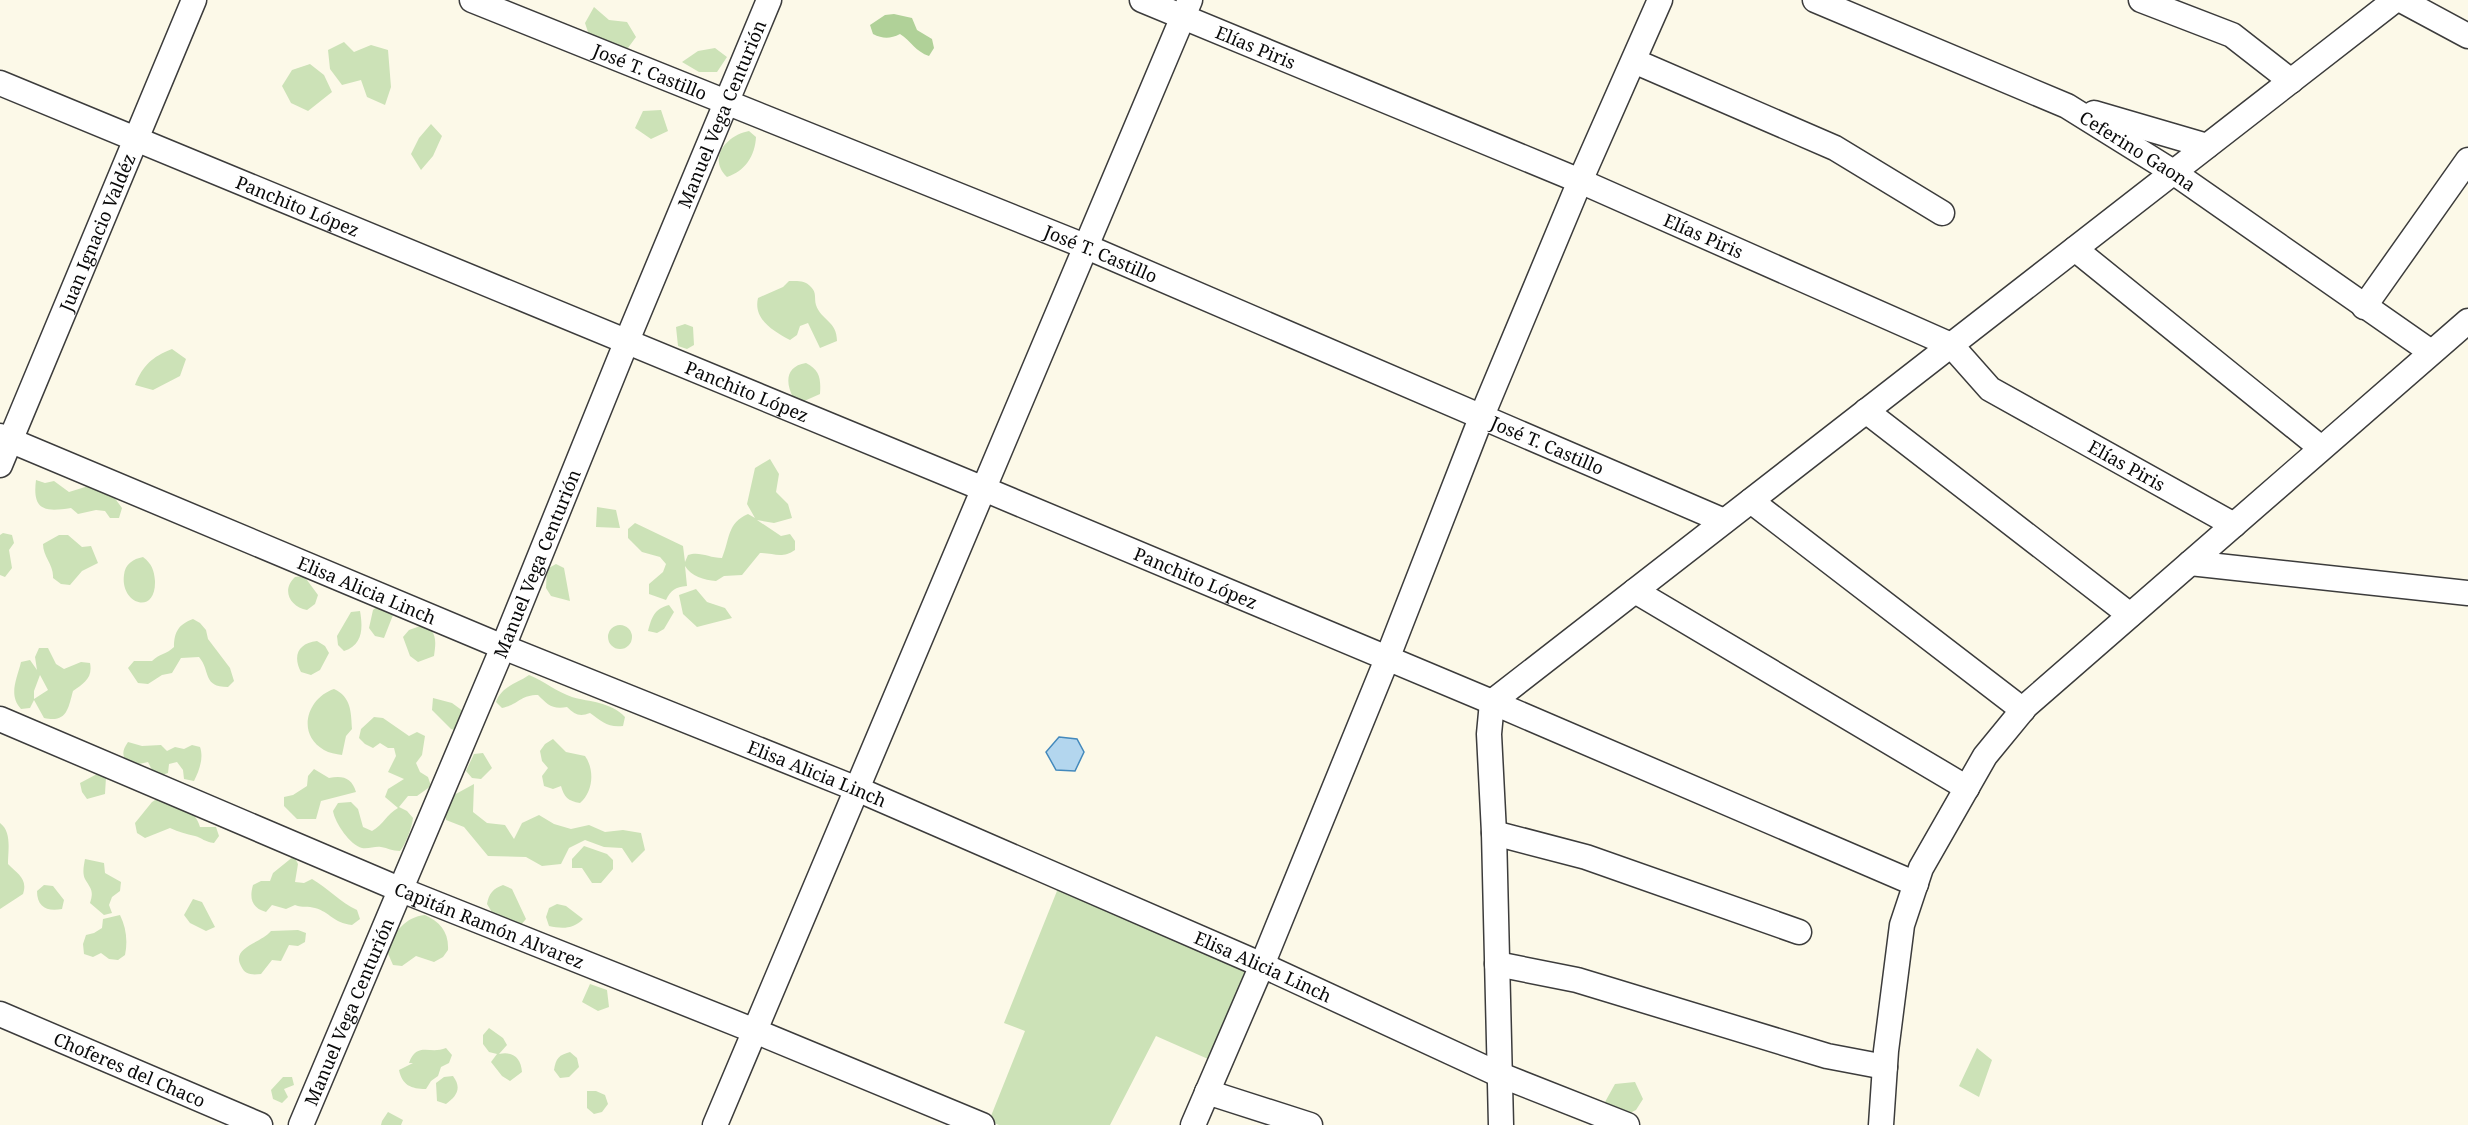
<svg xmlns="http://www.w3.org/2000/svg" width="2468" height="1125" viewBox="0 0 2468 1125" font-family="'Noto Serif',serif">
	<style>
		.green { fill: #cce2b7; fill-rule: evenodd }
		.forest { fill: #b0d198 }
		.water { fill: #b3d6ee; stroke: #4389bc; stroke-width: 1.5 }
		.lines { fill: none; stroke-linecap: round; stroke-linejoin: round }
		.minor-casing { stroke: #3c3c3c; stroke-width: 27 }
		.minor { stroke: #fff; stroke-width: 24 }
		.labels { text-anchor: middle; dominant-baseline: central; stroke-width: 6; stroke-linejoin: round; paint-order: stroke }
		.street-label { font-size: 18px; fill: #090909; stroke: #fff }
	</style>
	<rect width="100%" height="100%" fill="#fcf9e8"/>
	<!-- green -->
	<path class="green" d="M 594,7 L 609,20 L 627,22 L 636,37 L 625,52 L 591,41 L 585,23 Z
		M 344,42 L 354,52 L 371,45 L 388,50 L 391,87 L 385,105 L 367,97 L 361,80 L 342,85 L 330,69 L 328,50 Z
		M 715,48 L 727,57 L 717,72 L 699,72 L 682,62 L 698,51 Z
		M 310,64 L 324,75 L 332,92 L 308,111 L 291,103 L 282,86 L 292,70 Z
		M 661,110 L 668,131 L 651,139 L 635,128 L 643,111 Z
		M 431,124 L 442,136 L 433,156 L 421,170 L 411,154 L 419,138 Z
		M 749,131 L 756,137 C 755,156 745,171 727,177 C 707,158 727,135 749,131 Z
		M 789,281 C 798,281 805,280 811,287 C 817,293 814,298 816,305 C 821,320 837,321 837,341 L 820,348 L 808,323 L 800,326 L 797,335 L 790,340 C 773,331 753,319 758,298 L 783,287 Z
		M 685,324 L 693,327 L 694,345 L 687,349 L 678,346 L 676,327 Z
		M 172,349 L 186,359 L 180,376 L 153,390 L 135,385 C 143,365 152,357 172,349 Z
		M 806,363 C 820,370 821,379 820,394 L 802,402 L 793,397 C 785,382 786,366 806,363 Z
		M 770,459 L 779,474 L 776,492 L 788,504 L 792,518 L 774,523 L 757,520 L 781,536 L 790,534 L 795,541 L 795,550 C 782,559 774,553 760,553 L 742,575 L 724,576 L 716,581 C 704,580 691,576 685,566 L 687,586 C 675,587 671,590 666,600 L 649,594 L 649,584 L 663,572 L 666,564 L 660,557 L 642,552 L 628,538 L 628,529 L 635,523 L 683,546 L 685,562 L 688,555 C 700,551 709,558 722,558 C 730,539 727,523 748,514 L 755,518 L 747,504 L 755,468 Z
		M 36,480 L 45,483 L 54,481 L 69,492 L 95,484 L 111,493 L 122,508 L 119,518 L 110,518 L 105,511 L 96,510 L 78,514 L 71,508 C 45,512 32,511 36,480 Z
		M 597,507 L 616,510 L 620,528 L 596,527 Z
		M 3,533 L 12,535 L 14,543 L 9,550 L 12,568 L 5,577 L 0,575 L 0,535 Z
		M 59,535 L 68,535 L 82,547 L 91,546 L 98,563 L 82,571 L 70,585 L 61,584 L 53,578 C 54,565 43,557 43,544 Z
		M 143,557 C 152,564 154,570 155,581 C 156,616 120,604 124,575 C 125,564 133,559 143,557 Z
		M 556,564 L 564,568 L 570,601 L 551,596 L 546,588 L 547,569 Z
		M 304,576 L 318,595 L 315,604 L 307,610 C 290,607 281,590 295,577 Z
		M 696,589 L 707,602 L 725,608 L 732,618 L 697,627 L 683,614 L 679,595 Z
		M 380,604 L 388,607 L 393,615 L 384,638 L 375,636 L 369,628 L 373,610 Z
		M 669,605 L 674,612 L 664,629 L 657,633 L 648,631 C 652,617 654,609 669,605 Z
		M 360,611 C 363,628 363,645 344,651 L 338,645 L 337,636 L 351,612 Z
		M 193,619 L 200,623 L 206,630 L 208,639 L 230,668 L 234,681 L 228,687 C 202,687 211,671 199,657 L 181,658 L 172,673 L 162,675 L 148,684 L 138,683 L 128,668 L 134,661 L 152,661 C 159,654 167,654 174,647 C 174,632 179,624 193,619 Z
		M 426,624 C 437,634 436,642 434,656 L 418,662 L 410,656 L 403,637 L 409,630 Z
		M608 637a12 12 0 1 1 24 0a12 12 0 1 1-24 0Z
		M 317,641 L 325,646 L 329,653 L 320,670 L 311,675 L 301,672 C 292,655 299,643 317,641 Z
		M 39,648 L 48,648 L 56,664 L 64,669 L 81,662 L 90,663 C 93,678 84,683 73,691 C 68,709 67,723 44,718 L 34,700 L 30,708 L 21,709 C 8,695 17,679 21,662 L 30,660 L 37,670 L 35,657 ZM 40,675 L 48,690 L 34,699 L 34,691 Z
		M 529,675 C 544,681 557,692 572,697 C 590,702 611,702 625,717 L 623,726 C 608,728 601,721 590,713 C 580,717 575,715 567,707 C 552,710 547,704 538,695 C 520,695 518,705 502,708 L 496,702 C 502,686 516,684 529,675 Z
		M 334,689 C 351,697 351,711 352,729 L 346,736 L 342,755 C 336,754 329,753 324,750 C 296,734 307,698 334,689 Z
		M 433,698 L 452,703 L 467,714 L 460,731 L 451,729 L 432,710 Z
		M 374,717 L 383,718 L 409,736 L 417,732 L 425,736 L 422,755 L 416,763 L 420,772 L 428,777 L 431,786 L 417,796 L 408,796 L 399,807 L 407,811 L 413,818 C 412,827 406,844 400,851 C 392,851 388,848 381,847 C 375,846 369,849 362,848 C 350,845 335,823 333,811 L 338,803 L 351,802 L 358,809 L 363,827 L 372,831 C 383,825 387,814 398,808 L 385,797 L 388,789 L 404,779 L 388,772 L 396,756 L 394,748 L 388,748 L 380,743 L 373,748 L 365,744 L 359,738 L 361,729 Z
		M 553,739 L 566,752 L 585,756 C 595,770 593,792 580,803 C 568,801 564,797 561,786 L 553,789 L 544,786 L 542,776 L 548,768 L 542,761 L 540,751 L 545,744 Z
		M 128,742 L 142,746 L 161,745 L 167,751 L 175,747 L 184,749 L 192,745 L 200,747 C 204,758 199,771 194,781 L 184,779 L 183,770 L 177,762 L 169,764 L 168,773 L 159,776 L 152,770 L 148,762 L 130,766 C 122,757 121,752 128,742 Z
		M 483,753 L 492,768 L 481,779 L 472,778 L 466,771 L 474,754 Z
		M 314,769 L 329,778 C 343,775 352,778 356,792 L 321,801 L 316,819 L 297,819 L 284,806 L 284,797 L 293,795 L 307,786 L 308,776 Z
		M 97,774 L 106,777 L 105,794 L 87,799 L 82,792 L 80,783 Z
		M 474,784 L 473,812 L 487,823 L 505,825 L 514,839 L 522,823 L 539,815 L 554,824 L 571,829 L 589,825 L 605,832 L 623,830 L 641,833 L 645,850 L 632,863 L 622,848 L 604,847 L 585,840 L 569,848 L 561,864 L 542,866 L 526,857 L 488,856 L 464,827 L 446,820 L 443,801 Z
		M 160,797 C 176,804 195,808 200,827 L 216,827 L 219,836 L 214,843 C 205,842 202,838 195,836 C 186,834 179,832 170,828 L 145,838 L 137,833 L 135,823 L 152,802 Z
		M 0,823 C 12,832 8,850 8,864 C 18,874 28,879 23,894 L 0,909 Z
		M 584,846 L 607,854 L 613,860 L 613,869 L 601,883 L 592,883 L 582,868 L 572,868 L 572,859 Z
		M 294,856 L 298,864 L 295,882 L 304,883 L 312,879 C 328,888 341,903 357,910 L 360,919 L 352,925 C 333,923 330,912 315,908 C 308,906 303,908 295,905 L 286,909 L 272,905 L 266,912 C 252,908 249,899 253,885 L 261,881 L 270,881 L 273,873 Z
		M 85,859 L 104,863 L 105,873 L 121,882 L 120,891 L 112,897 L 109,905 L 112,913 L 104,915 L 90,903 C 94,891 91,889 85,879 C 82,873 84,865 85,859 Z
		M 44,885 L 53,886 L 64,900 L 62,909 C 47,912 37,907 37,891 Z
		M 503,885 L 512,889 L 526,919 L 520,926 L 496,919 L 487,904 C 489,893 493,889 503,885 Z
		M 1059,886 L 1249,970 L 1208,1059 L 1156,1036 L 1110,1125 L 999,1125 L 989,1121 L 1025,1031 L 1004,1023 Z
		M 193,899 L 202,902 L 215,927 L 206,931 L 190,923 L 184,915 Z
		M 557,904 L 566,906 L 583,919 C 574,929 562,929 549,926 L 546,917 L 549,908 Z
		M 120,915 C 126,927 128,941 125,955 L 118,960 L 109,959 L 101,953 L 93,957 L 84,954 L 83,944 L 86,935 L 94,933 L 102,928 L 103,919 Z
		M 425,915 C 440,922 449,932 448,950 L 443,957 L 434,962 L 416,956 L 402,966 L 393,965 L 386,949 C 395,932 405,917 425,915 Z
		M 298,930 L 306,933 L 305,942 L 298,946 L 289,945 L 281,961 L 272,960 L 261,974 C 252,975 245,975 241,966 C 231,947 260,944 271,931 Z
		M 590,984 L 607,990 L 609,1007 L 598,1011 L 582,1002 Z
		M 489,1028 L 503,1038 L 507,1045 L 499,1054 C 513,1051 521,1058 522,1072 L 510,1081 L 502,1076 L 491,1062 L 497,1054 L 489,1052 L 483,1044 L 483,1035 Z
		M 446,1048 L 452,1055 L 449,1063 L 441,1067 L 438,1076 L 431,1081 L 426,1089 C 411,1089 402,1085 399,1070 L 413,1063 L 409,1063 C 417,1041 430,1055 446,1048 Z
		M 1977,1048 L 1992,1060 L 1979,1097 L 1959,1086 Z
		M 570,1052 L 577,1058 L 579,1067 L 569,1077 L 560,1078 L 554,1070 C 556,1058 559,1055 570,1052 Z
		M 453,1076 C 462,1088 457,1096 446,1104 L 437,1101 L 436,1083 L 444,1077 Z
		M 283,1077 L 292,1077 L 294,1085 L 284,1089 L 288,1097 L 282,1103 L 273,1099 L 271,1090 Z
		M 1635,1082 L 1643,1099 L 1636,1110 L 1618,1119 L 1605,1102 L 1615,1084 Z
		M 587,1091 L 596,1091 L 605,1095 L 608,1104 L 602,1112 L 594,1114 L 587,1108 Z
		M 388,1112 L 403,1120 L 401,1125 L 381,1125 L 382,1121 Z"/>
	<!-- forest -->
	<path class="forest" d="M 894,14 L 912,18 L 917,30 L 932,39 L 934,48 L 929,56 C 916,52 911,41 900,34 C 890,39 883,39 873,34 L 870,25 L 885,15 Z"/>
	<!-- water -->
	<path class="water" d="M 1059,737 L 1077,739 L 1084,752 L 1075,771 L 1056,770 L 1046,752 Z"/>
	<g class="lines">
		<defs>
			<g id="minor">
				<path id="s1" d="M 472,0 L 1087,247 L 1724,521"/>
				<path id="s2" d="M 1142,0 L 1580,181 L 1951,345 L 1990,389 L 2234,525"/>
				<path id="s3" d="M 1815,0 L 2067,106 L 2173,172 L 2431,352"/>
				<path d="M 2141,0 L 2232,35 L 2291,81"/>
				<path d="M 2401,0 L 2468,36"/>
				<path d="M 1634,61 L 1835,148 L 1942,213"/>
				<path id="s4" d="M 0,83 L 984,489 L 1492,702 L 1916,884"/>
				<path d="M 2094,113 L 2207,146"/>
				<path d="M 2075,249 L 2321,448"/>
				<path d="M 2364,307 L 2468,160"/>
				<path d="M 1866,411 L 2130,615"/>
				<path id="s5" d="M 0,436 L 503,647 L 857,789 L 1262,965 L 1498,1074 L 1627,1125"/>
				<path id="s6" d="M 0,465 L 194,0"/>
				<path d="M 1751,501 L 2023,710"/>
				<path d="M 2190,563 L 2468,593"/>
				<path d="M 1635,591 L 1967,788"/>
				<path id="s7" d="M 0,719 L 399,889 L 755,1031 L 982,1125"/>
				<path d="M 1494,833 L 1586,857 L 1799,932"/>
				<path d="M 1497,964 L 1577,980 L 1827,1056 L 1885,1067"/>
				<path id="s8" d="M 0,1014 L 260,1125"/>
				<path d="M 1207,1092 L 1310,1125"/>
				<path id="s9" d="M 301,1125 L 503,647 L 626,343 L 769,0"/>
				<path d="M 715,1125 L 1190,0"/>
				<path d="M 1193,1125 L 1262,965 L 1387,659 L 1481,418 L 1580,181 L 1660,0"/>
				<path d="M 1501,1125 L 1494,833 L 1489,734 L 1492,702 L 2395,0"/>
				<path d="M 1881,1125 L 1886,1051 L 1902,925 L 1921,868 L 1985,756 L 2026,706 L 2468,321"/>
			</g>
		</defs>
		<!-- minor casing -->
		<use href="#minor" class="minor-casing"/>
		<!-- minor -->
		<use href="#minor" class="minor"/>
	</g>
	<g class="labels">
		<!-- street labels -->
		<g class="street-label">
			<text stroke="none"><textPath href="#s2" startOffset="123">Elías Piris</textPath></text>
			<text stroke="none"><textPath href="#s1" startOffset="192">José T. Castillo</textPath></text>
			<text stroke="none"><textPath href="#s9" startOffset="1095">Manuel Vega Centurión</textPath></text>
			<text stroke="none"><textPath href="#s3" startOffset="357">Ceferino Gaona</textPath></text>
			<text stroke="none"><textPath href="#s4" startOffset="322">Panchito López</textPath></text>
			<text stroke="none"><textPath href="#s6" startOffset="252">Juan Ignacio Valdéz</textPath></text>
			<text stroke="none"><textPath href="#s2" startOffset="609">Elías Piris</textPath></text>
			<text stroke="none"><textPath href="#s1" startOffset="678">José T. Castillo</textPath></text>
			<text stroke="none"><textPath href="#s4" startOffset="808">Panchito López</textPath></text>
			<text stroke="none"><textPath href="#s1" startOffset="1164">José T. Castillo</textPath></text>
			<text stroke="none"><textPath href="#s2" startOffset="1095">Elías Piris</textPath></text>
			<text stroke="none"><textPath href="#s9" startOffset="609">Manuel Vega Centurión</textPath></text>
			<text stroke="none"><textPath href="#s4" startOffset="1294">Panchito López</textPath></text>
			<text stroke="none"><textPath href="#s5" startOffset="398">Elisa Alicia Linch</textPath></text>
			<text stroke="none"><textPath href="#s5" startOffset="884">Elisa Alicia Linch</textPath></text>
			<text stroke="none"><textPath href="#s7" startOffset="531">Capitán Ramón Alvarez</textPath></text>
			<text stroke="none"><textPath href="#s5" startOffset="1370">Elisa Alicia Linch</textPath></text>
			<text stroke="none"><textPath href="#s9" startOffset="123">Manuel Vega Centurión</textPath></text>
			<text stroke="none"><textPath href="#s8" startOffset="141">Choferes del Chaco</textPath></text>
		</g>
	</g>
</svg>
